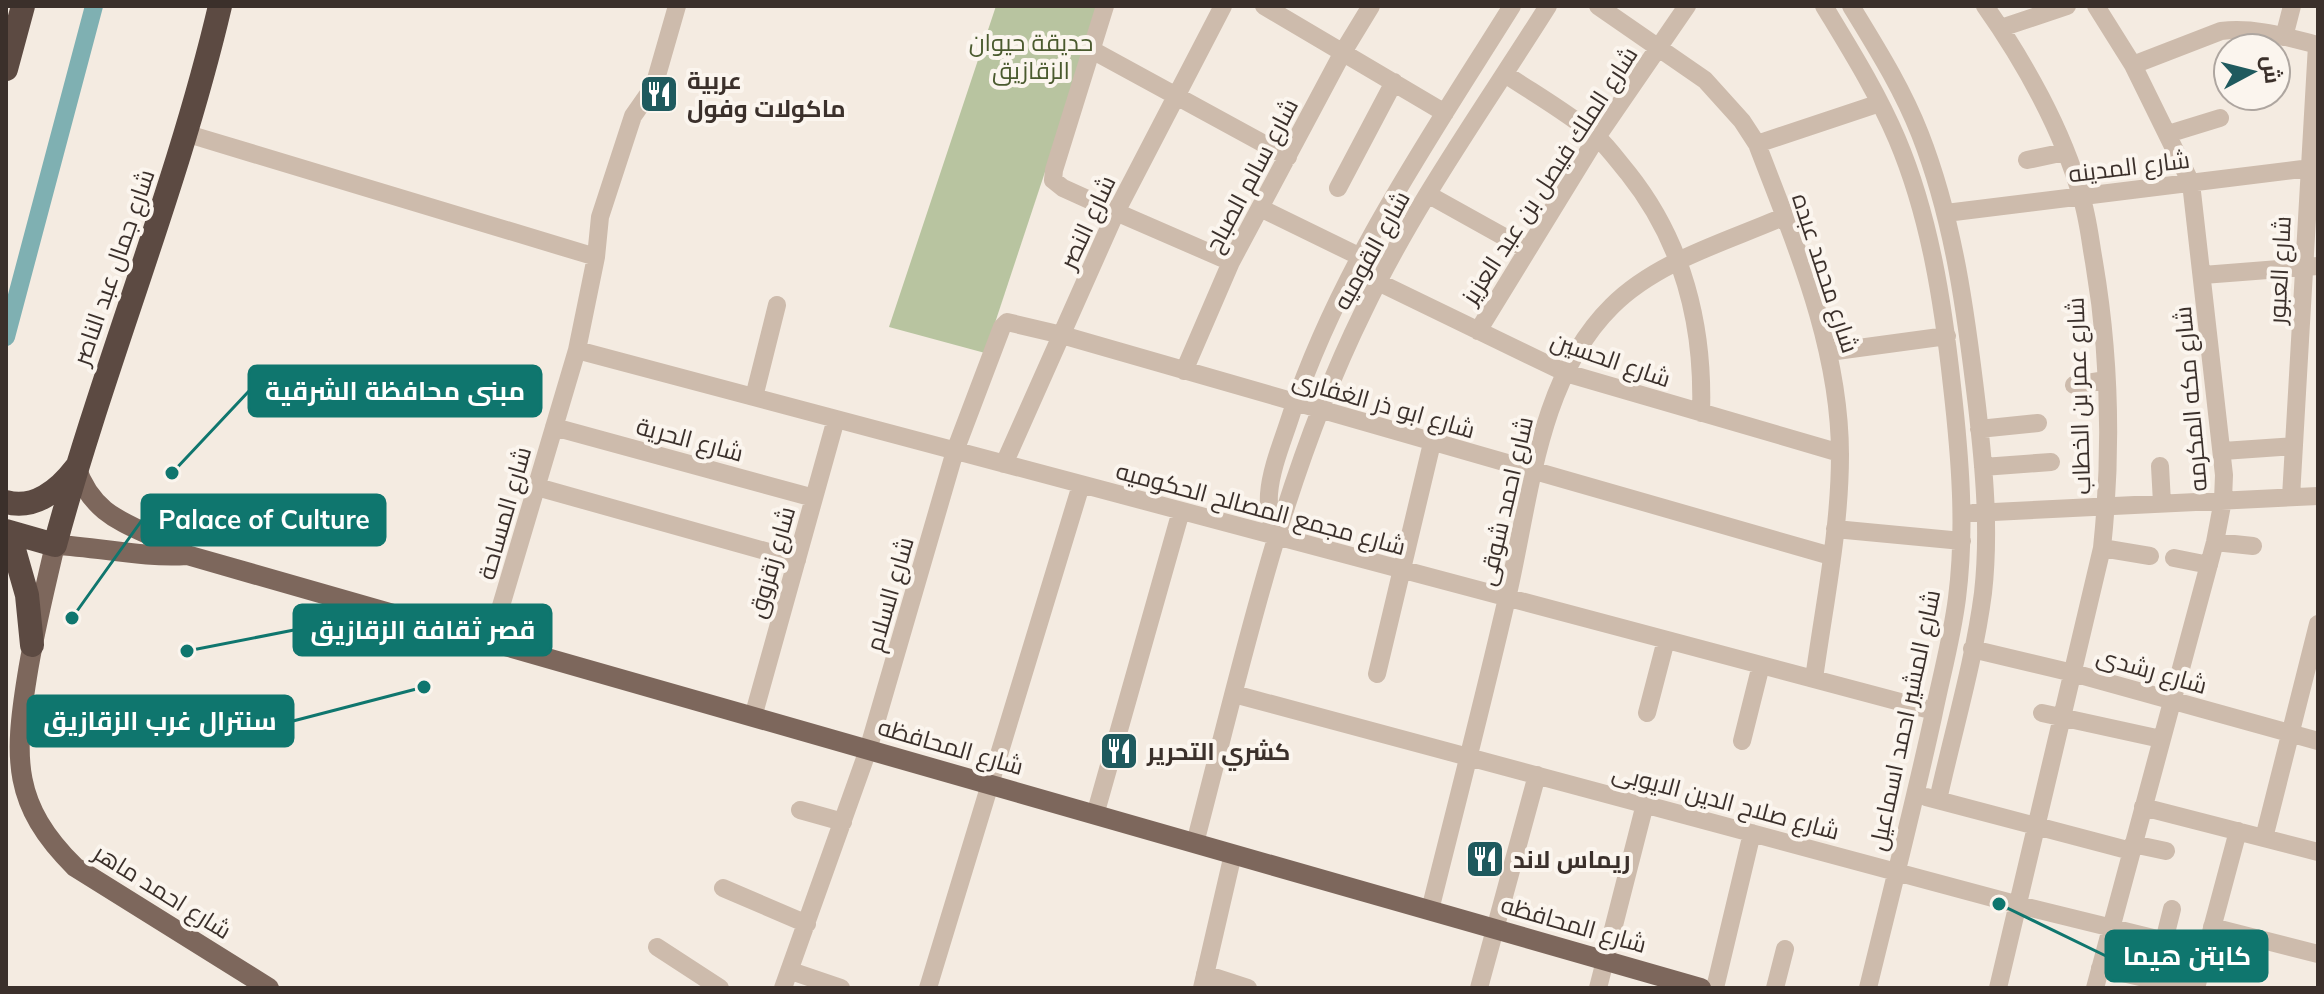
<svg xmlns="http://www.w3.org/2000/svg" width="2324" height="994" viewBox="0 0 2324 994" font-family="Mulish,Cairo,sans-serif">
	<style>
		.green { fill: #b8c4a0 }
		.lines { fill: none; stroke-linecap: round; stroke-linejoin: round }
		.canal { stroke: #7fb0b2; stroke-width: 18 }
		.minor { stroke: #cdbbac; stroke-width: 18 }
		.major { stroke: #7d675c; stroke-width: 20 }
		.highway { stroke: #5c4a42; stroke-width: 24 }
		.labels { text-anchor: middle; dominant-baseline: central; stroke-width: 8; stroke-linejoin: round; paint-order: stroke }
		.park-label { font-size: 24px; fill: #4a5a2e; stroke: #fbf5ee }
		.poi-label { font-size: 24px; font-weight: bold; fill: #3b302b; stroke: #fbf5ee; text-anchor: start }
		.street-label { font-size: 24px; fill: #3b302b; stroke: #fbf5ee }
		.leader { fill: none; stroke: #0f766e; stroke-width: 3 }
		.callout-dot { fill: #0f766e; stroke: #fbf5ee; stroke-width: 3 }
		.callout { fill: #0f766e; stroke: #0f766e; stroke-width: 3 }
		.callout-label { font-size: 26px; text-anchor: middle; font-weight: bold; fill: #fff }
	</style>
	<rect width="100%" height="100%" fill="#f4ebe1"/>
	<!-- green -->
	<path class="green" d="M 996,6 L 1100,6 L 985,353 L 889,327 Z"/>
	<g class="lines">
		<!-- canal -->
		<path class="canal" d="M 6,337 L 94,6"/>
		<!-- minor -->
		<path class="minor" d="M 1105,6 L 1054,170 L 1053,180 L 1063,188 L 1116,212 L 1231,262
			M 1264,6 L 1445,113
			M 1598,6 L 1705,80 L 1742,121 L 1757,144 C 1795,244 1840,346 1840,455 C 1840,530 1824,605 1814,679
			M 1824,6 C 1850,49 1877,92 1897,139 C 1930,217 1943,303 1952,386 C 1960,456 1966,528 1957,598 C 1952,638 1941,677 1933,717 C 1913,808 1890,898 1868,988
			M 1851,6 C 1876,47 1902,88 1920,134 C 1954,221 1966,313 1977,406 C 1984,467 1990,531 1983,593 C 1974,662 1953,732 1938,800
			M 1985,6 C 2024,61 2063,131 2081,196 C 2088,217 2090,240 2094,262 C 2110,356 2112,453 2102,548 L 1998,988
			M 2001,28 L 2067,6
			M 2284,37 L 2292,6
			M 1092,50 L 1288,157
			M 2133,65 L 2221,31 C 2255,27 2286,37 2318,45
			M 1505,74 C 1535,94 1568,113 1596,136 C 1608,147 1618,161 1628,173 C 1683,242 1704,326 1701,413
			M 188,134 L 596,257
			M 2168,134 L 2220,118
			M 1757,144 L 1880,103
			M 2027,160 L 2065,152
			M 1338,188 L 1394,82
			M 1429,195 L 1526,249
			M 1260,208 L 1371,262
			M 1946,213 L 2318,167
			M 2203,275 L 2318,266
			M 1378,282 L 1566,373 L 1840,453
			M 1478,331 L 1597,137 L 1687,6
			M 577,350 L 1934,711
			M 1829,352 L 1947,336
			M 1184,371 L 1231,262 L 1343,52 L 1371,6
			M 2074,385 L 2106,380
			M 754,397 L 777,305
			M 554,427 L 814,498
			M 1979,429 L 2038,423
			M 2223,451 L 2294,446
			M 1004,464 L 1116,212 L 1223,6
			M 2160,466 L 2162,503
			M 1983,467 L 2051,462
			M 537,487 L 797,560
			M 2291,497 L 2317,45
			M 1973,513 L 2318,496
			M 1835,529 L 1962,541
			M 1276,536 C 1271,522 1268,509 1269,494 C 1271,467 1284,438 1292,412 C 1340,268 1432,134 1512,6
			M 2215,542 L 2253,546
			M 2102,548 L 2150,556
			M 2174,558 L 2209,565
			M 490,643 L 577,350 L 596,257 L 600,217 L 633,116 L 654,86 L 677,6
			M 1972,649 L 2073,673 L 2318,741
			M 1377,674 L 1432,443
			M 1234,694 L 2019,905 L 2206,951
			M 1647,713 L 1666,640
			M 2042,713 L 2161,739
			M 753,717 L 836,419
			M 1742,741 L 1761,665
			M 1926,797 L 2131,851
			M 2143,807 L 2318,852
			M 800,810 L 843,822
			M 1095,815 L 1181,511
			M 2264,838 L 2318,624
			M 1195,843 C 1242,664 1281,479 1363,312 C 1414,205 1485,106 1548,6
			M 2133,844 L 2166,851
			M 723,888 L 807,924
			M 1430,910 C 1456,806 1483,702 1507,598 C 1530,501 1537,380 1612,306 C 1657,261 1726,242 1783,217
			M 2212,927 L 2318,954
			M 2164,941 L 2172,909
			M 657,947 L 720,988
			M 2100,968 L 2189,988
			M 791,971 L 841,988
			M 1205,974 L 1248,988
			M 783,988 L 868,750 L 955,451 L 1002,327 L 1007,322 L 1062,335 L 1831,556
			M 928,988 L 1081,485
			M 1202,988 L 1233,854
			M 1479,988 L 1537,775
			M 1598,988 L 1645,804
			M 1715,988 L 1752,833
			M 1775,988 L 1785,949
			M 2095,988 L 2215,542 L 2223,500 L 2224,475 L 2191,183 L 2133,65 L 2096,6
			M 2196,988 L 2238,831"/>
		<!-- major -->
		<path class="major" d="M 76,467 C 96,526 141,524 187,555 L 1701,988
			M 187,555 C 142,558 100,547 55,545 C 45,589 34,632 27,677 C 14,758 12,805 75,867 L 269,988"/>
		<!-- highway -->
		<path class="highway" d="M 6,69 L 23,6
			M 6,502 C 34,510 59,490 75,469
			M 6,531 L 55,545 C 104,363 177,189 220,6
			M 9,532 L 27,595 L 32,645"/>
	</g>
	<!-- icons -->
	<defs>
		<symbol id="restaurant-square" viewBox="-11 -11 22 22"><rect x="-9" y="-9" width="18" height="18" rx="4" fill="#1f5a5e" stroke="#fbf5ee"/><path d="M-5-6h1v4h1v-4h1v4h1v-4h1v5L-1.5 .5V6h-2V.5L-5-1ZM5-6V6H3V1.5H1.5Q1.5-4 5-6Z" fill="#fff"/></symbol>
	</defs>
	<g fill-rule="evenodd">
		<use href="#restaurant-square" x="637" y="72" width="44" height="44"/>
		<use href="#restaurant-square" x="1097" y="729" width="44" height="44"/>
		<use href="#restaurant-square" x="1463" y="837" width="44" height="44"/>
	</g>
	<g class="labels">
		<!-- park labels -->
		<g class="park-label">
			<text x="1031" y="42">حديقة حيوان<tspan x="1031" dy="28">الزقازيق</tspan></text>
		</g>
		<!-- poi labels -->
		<g class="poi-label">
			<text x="687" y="80">عربية<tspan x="687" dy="28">ماكولات وفول</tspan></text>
			<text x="1147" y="751">كشري التحرير</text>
			<text x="1513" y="859">ريماس لاند</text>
		</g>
		<!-- street labels -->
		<g class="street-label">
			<text transform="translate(2129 166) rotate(-7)">شارع المدينه</text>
			<text transform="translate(1251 175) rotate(-62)">شارع سالم الصباح</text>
			<text transform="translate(1549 175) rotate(-57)">شارع الملك فيصل بن عبد العزيز</text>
			<text transform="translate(1087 222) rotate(-65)">شارع النصر</text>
			<text transform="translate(1371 250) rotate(-61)">شارع القوميه</text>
			<text transform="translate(113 267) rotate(-71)">شارع جمال عبد الناصر</text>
			<text transform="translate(2279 270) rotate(-87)">شارع العبور</text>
			<text transform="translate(1826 273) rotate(72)">شارع محمد عبده</text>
			<text transform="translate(1611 359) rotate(19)">شارع الحسين</text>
			<text transform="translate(2078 396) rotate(-92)">شارع عمر بن الخطاب</text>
			<text transform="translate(2190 399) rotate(-95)">شارع مكه المكرمه</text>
			<text transform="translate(1384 404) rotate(16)">شارع ابو ذر الغفارى</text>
			<text transform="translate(690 439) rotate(15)">شارع الحرية</text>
			<text transform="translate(1505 501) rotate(-77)">شارع احمد شوقى</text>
			<text transform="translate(1261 508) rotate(15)">شارع مجمع المصالح الحكوميه</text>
			<text transform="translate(504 513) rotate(-74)">شارع المساحة</text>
			<text transform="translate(771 562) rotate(-74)">شارع زقزوق</text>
			<text transform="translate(889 594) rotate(-74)">شارع السلام</text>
			<text transform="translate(2152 670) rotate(16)">شارع رشدى</text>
			<text transform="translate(1904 720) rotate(-78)">شارع المشير احمد اسماعيل</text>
			<text transform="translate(951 746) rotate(16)">شارع المحافظه</text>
			<text transform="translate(1726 801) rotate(15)">شارع صلاح الدين الايوبى</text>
			<text transform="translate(163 891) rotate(32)">شارع احمد ماهر</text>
			<text transform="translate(1574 924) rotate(16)">شارع المحافظه</text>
		</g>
	</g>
	<!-- callouts -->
	<path class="leader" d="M172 473L249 391M72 618L142 520M187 651L294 630M424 687L293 721M1999 904L2106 956"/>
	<g class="callout-dot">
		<circle cx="172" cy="473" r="8"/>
		<circle cx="72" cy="618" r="8"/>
		<circle cx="187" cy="651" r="8"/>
		<circle cx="424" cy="687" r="8"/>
		<circle cx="1999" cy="904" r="8"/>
	</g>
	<g class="callout">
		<rect x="249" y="366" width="292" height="50" rx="8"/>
		<rect x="142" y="495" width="243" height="50" rx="8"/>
		<rect x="294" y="605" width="257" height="50" rx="8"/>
		<rect x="28" y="696" width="265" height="50" rx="8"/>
		<rect x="2106" y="931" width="161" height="50" rx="8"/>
	</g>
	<g class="callout-label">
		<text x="395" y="400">مبنى محافظة الشرقية</text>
		<text x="264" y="529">Palace of Culture</text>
		<text x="423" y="639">قصر ثقافة الزقازيق</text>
		<text x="160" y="730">سنترال غرب الزقازيق</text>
		<text x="2187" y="965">كابتن هيما</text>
	</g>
	<!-- border -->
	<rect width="2324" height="994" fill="none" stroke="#3b302b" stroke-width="16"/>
	<!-- north arrow -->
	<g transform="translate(2252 72) rotate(83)"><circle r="38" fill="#fbf5ee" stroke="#aea6a0" stroke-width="2"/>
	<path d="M0-6L14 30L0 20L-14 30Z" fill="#1f5a5e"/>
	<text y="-12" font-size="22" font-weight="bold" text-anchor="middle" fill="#3b302b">ش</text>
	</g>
</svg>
